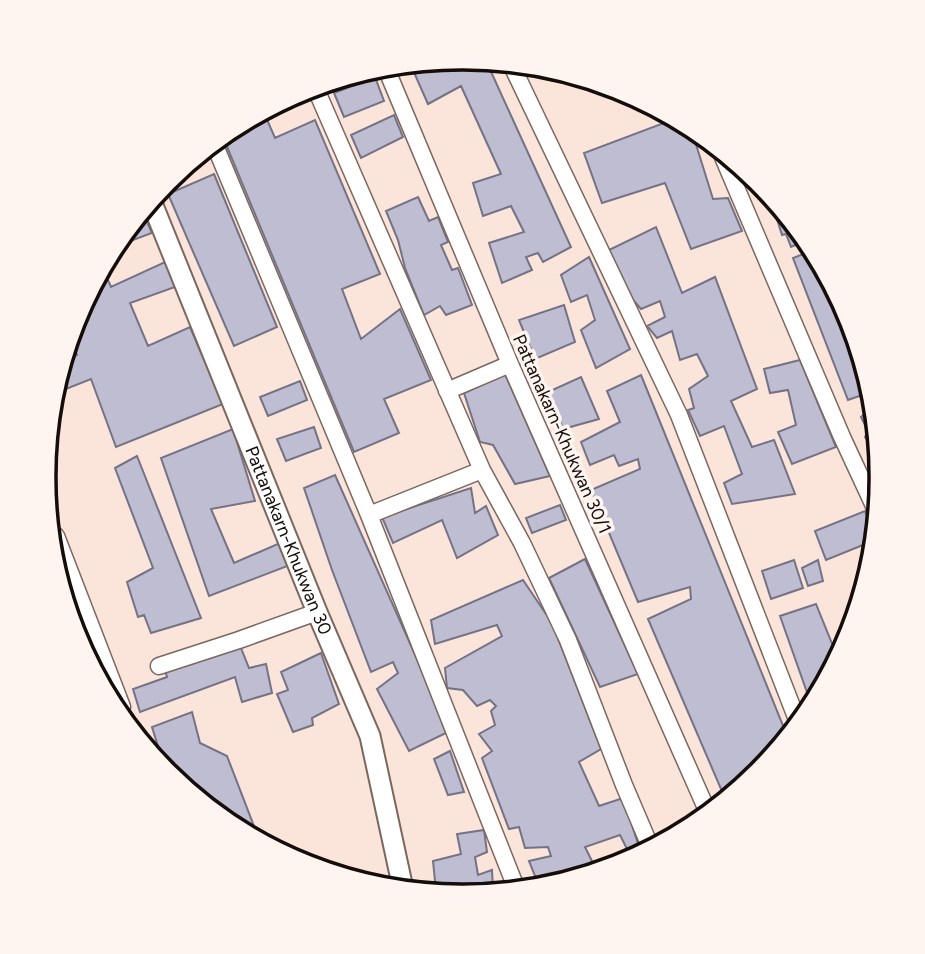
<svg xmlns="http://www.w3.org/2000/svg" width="925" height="954" viewBox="0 0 925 954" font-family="Figtree,sans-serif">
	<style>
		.building { fill: #bfbdd2; stroke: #747285; stroke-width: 2 }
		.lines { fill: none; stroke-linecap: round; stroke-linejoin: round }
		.minor-casing { stroke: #7b675e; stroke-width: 19 }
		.tertiary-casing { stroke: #7b675e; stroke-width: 23 }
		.minor { stroke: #fff; stroke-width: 16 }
		.tertiary { stroke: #fff; stroke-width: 19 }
		.labels { text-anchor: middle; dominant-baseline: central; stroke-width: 7; stroke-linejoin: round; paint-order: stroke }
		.street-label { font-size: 18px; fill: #150d0a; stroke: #fef5f1 }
		.rim { fill: none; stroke: #150d0a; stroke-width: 3.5 }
	</style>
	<rect width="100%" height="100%" fill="#fbe4da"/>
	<!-- building -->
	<path class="building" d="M 463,58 L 487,63 L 571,247 L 543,262 L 538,253 L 526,257 L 532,270 L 502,283 L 489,243 L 524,232 L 511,206 L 483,216 L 473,183 L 501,174 L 461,86 L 428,104 L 412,68 Z
		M 375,77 L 384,101 L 344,117 L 334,93 Z
		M 265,115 L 275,138 L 315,120 L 380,274 L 342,289 L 361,339 L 400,309 L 431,380 L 384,399 L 399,433 L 354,452 L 225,142 Z
		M 394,115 L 403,137 L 361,158 L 351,135 Z
		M 669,121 L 694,138 L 713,199 L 728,198 L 742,231 L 691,249 L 665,183 L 602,203 L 584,153 Z
		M 214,174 L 277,327 L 234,346 L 168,194 Z
		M 418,197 L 429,221 L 438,217 L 448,242 L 441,245 L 452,270 L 458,268 L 472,305 L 446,315 L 440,306 L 424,315 L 405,268 L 398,240 L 386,211 Z
		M 770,197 L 800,243 L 791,247 L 786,234 L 782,235 Z
		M 144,215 L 152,233 L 125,243 Z
		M 656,227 L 682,293 L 715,277 L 757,389 L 731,401 L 752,447 L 774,440 L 795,494 L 732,504 L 724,483 L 742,474 L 724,426 L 700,436 L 688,410 L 694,408 L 689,389 L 708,376 L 697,354 L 680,360 L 672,331 L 657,338 L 647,326 L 665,317 L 660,301 L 641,309 L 627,293 L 609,250 Z
		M 806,253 L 850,317 L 865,394 L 848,400 L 793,258 Z
		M 589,257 L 630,349 L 596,368 L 581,330 L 595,320 L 587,295 L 571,302 L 561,275 Z
		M 165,262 L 175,287 L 130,303 L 148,346 L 190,327 L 223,404 L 116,447 L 91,379 L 61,391 L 67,359 L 77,355 L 71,341 L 76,316 L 96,286 L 108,280 L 111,287 Z
		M 564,305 L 575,342 L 535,359 L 519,320 Z
		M 800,360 L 836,447 L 792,464 L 778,432 L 796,425 L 788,390 L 770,393 L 764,369 Z
		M 505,374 L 550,476 L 515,484 L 493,445 L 480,442 L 464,393 Z
		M 641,375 L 786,733 L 758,773 L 724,796 L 648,619 L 691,599 L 690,587 L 638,602 L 591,490 L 640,469 L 638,459 L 619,466 L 614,455 L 590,465 L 581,442 L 620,422 L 607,391 Z
		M 581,377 L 599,419 L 563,429 L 548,392 Z
		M 300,381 L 307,400 L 268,416 L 260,397 Z
		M 868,411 L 877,458 L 865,437 L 868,431 L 861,417 Z
		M 314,427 L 321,448 L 286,461 L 277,439 Z
		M 233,429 L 255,501 L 211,509 L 234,563 L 280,543 L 290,565 L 209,596 L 161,458 Z
		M 137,456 L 201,618 L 151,633 L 144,615 L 138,617 L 127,582 L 153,568 L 115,468 Z
		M 335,475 L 437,704 L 446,733 L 409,751 L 377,689 L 398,673 L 393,662 L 371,672 L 332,570 L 304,488 Z
		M 471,488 L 475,513 L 486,506 L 498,535 L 457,558 L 442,520 L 393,543 L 382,517 Z
		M 560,505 L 566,520 L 532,533 L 526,518 Z
		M 865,511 L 871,528 L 868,543 L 826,560 L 815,531 Z
		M 585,559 L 638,674 L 600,687 L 549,578 Z
		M 794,560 L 803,588 L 771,599 L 762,571 Z
		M 818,560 L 823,581 L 808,586 L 802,568 Z
		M 523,580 L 552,623 L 601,749 L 579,762 L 599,806 L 623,798 L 640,850 L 630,855 L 620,835 L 585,847 L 596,869 L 537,881 L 529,861 L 551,856 L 548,847 L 525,848 L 519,827 L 509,829 L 482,758 L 492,751 L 479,734 L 495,725 L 491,711 L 496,706 L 490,700 L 477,706 L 463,690 L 447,688 L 445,668 L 502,636 L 497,625 L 435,644 L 431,620 Z
		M 816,604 L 837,656 L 809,698 L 780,616 Z
		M 239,643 L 249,668 L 266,664 L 272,693 L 242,702 L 235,677 L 140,712 L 133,689 L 167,677 L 165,670 Z
		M 321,653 L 339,704 L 312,718 L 313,725 L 293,732 L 277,694 L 288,690 L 281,672 Z
		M 192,712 L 200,743 L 227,756 L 257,834 L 166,772 L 152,727 Z
		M 450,751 L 464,792 L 448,795 L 434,759 Z
		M 484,830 L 487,852 L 475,857 L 478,875 L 492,870 L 493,890 L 462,896 L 459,895 L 458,890 L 446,893 L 436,891 L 433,861 L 461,854 L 457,834 Z"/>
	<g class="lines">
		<defs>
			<path id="minor" d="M 513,68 L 679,415 L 796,717
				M 388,73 L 510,364 L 706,808
				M 315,87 L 482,470 L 522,543 L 568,640 L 624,785 L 650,846
				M 216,148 L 369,515 L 515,885
				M 723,157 L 842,437 L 875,508
				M 447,391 L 510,364
				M 369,515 L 482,470
				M 56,536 L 122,707
				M 159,666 L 239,640 L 317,612"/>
			<g id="tertiary">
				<path id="s1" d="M 152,203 L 317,612 L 370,736 L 402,884"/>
			</g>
		</defs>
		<!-- minor casing -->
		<use href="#minor" class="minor-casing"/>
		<!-- tertiary casing -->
		<use href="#tertiary" class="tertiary-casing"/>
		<!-- minor -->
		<use href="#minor" class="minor"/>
		<!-- tertiary -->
		<use href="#tertiary" class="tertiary"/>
	</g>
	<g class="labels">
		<!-- street labels -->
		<g class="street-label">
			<text transform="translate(562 434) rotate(66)">Pattanakarn-Khukwan 30/1</text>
			<text stroke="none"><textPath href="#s1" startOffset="364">Pattanakarn-Khukwan 30</textPath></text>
		</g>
	</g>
	<!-- crop -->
	<path d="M0 0H925V954H0ZM462 70H463A406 406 0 0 1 869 476V478A406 406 0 0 1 463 884H462A406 406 0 0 1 56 478V476A406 406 0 0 1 462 70Z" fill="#fef5f1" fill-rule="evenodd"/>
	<path class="rim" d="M462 70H463A406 406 0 0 1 869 476V478A406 406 0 0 1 463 884H462A406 406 0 0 1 56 478V476A406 406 0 0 1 462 70Z"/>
</svg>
